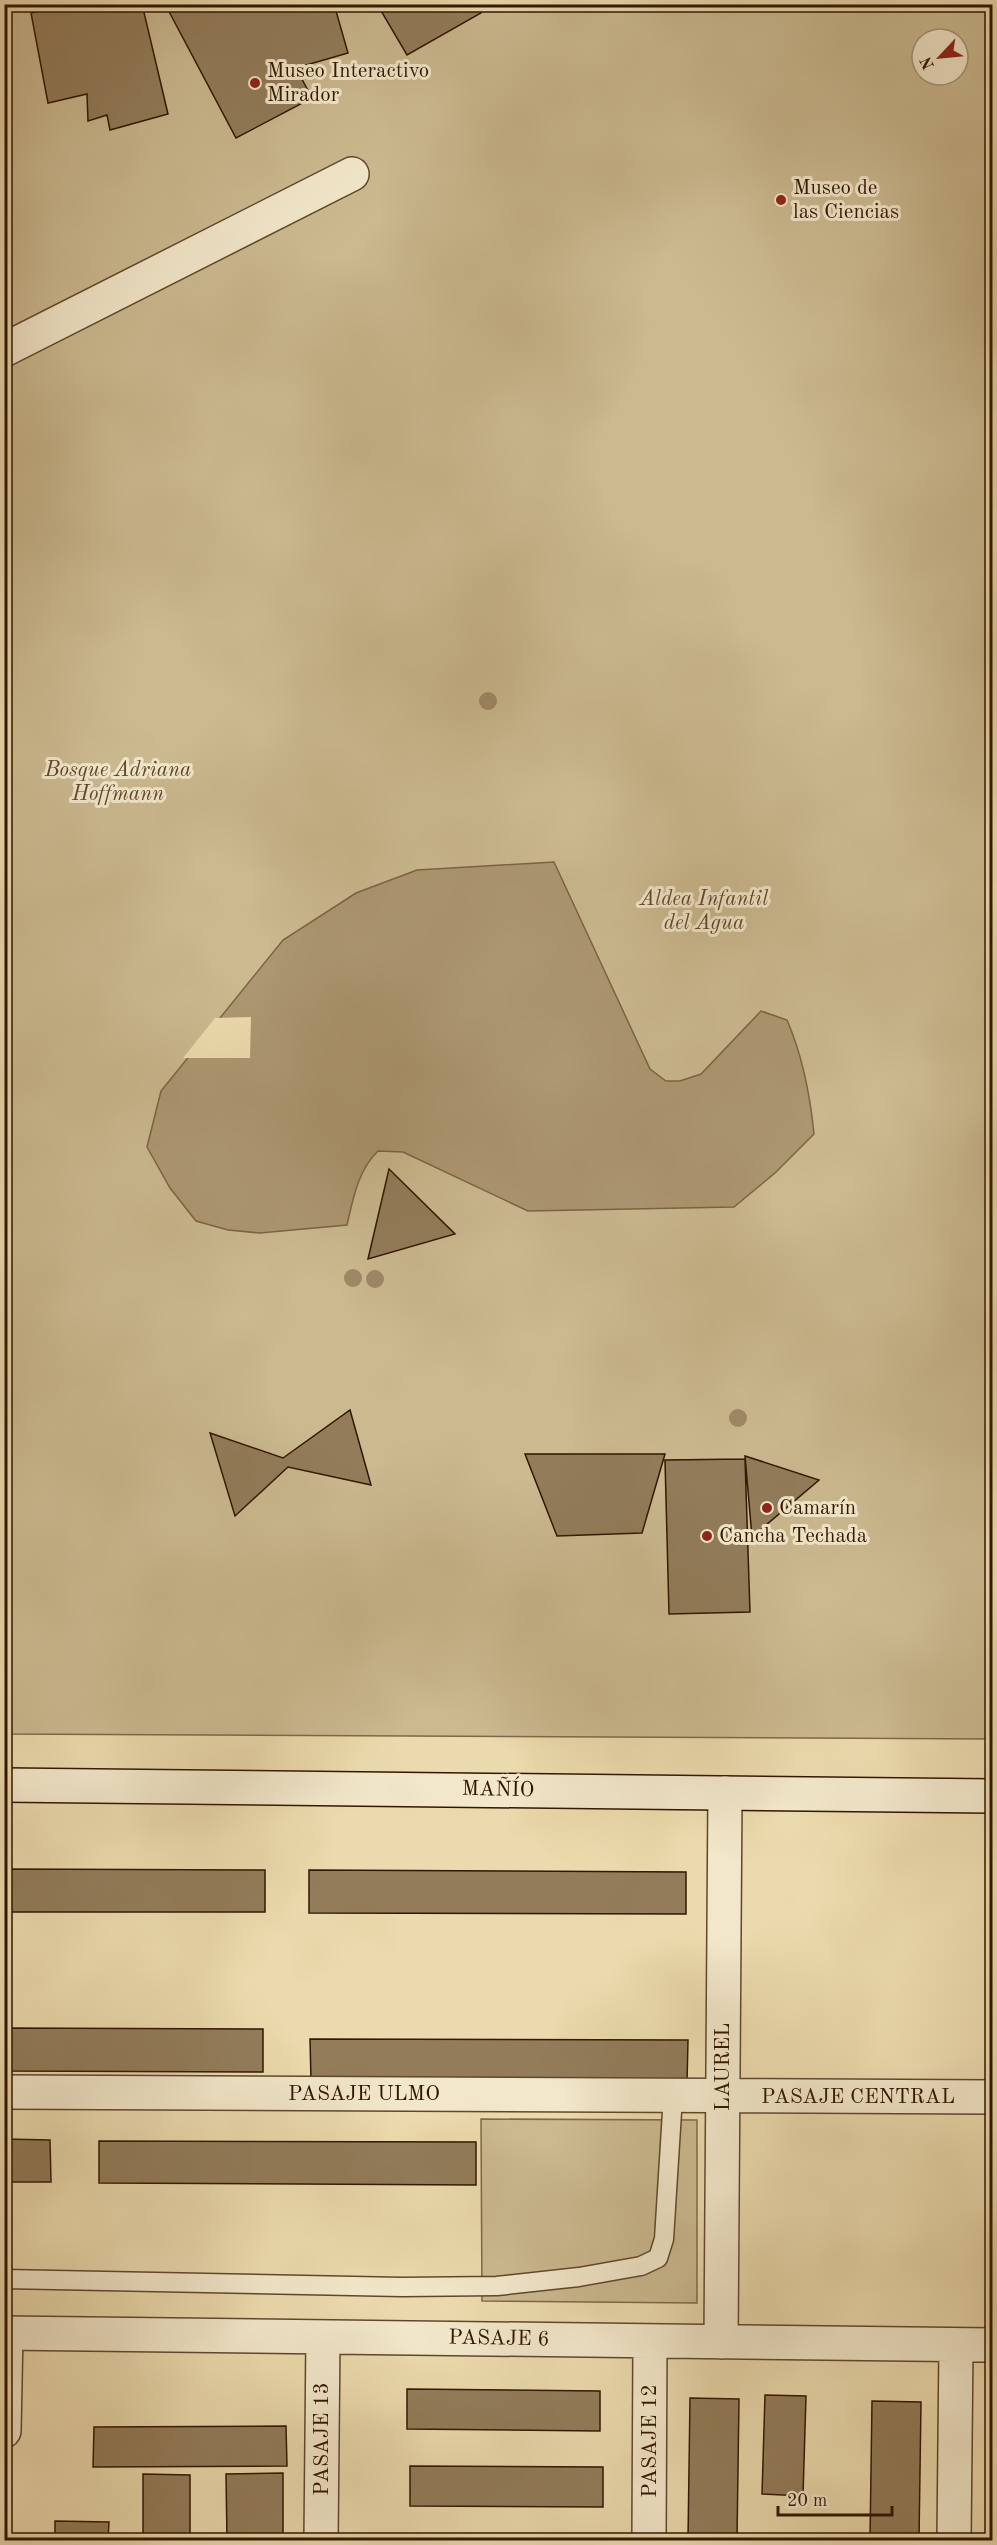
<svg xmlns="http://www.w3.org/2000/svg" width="997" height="2545" viewBox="0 0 997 2545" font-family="'Old Standard TT',serif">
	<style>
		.green { fill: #cbb990; stroke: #7e6848; stroke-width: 1.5; fill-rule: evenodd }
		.water { fill: #ac9772; stroke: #7b6344; stroke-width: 1.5 }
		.pier { fill: #ebdaad }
		.building { fill: #927c5a; stroke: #311600; stroke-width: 1.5 }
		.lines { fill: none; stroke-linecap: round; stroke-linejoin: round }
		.lane-casing { stroke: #60472b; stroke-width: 21 }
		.street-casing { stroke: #60472b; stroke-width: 36 }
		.secondary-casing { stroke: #311600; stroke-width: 36 }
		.lane { stroke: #f2e7ca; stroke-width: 18 }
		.street { stroke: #f2e7ca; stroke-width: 33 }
		.secondary { stroke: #f2e7ca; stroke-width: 33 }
		.tree { fill: #9e8966 }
		.poi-dot { fill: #8f2418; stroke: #f2e7ca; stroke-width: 2 }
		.labels { text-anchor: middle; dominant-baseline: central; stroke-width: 6; stroke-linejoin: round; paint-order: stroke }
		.poi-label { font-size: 21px; fill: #311600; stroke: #f2e7ca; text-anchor: start }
		.park-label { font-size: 21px; font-style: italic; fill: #5f472b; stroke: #f2e7ca }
		.street-label { font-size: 21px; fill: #311600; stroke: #f2e7ca }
	</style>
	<rect width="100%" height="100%" fill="#ebdaad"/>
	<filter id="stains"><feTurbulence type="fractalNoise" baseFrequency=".00333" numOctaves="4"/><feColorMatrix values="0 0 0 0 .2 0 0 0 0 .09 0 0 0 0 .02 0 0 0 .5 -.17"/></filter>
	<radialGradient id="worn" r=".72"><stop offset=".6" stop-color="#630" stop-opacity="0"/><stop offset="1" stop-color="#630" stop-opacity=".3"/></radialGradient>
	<!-- green -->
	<path class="green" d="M 5,5 L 992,5 L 992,1739 L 5,1734 ZM 922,39 L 958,39 L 958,75 L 922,75 Z
		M 481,2119 L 697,2120 L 697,2303 L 482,2301 Z"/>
	<!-- water -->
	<path class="water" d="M 554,862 L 650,1069 L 666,1081 L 680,1081 L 701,1074 L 761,1011 L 787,1020 C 803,1057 810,1094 814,1134 L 775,1173 L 734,1207 L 528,1211 L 403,1152 L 378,1151 C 358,1170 353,1199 347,1225 L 260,1233 L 228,1230 L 196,1221 L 170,1188 L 147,1147 L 161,1091 L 283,940 L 356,893 L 417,870 Z"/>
	<!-- pier -->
	<path class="pier" d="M 251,1017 L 250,1058 L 183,1058 L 215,1018 Z"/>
	<!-- building -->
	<path class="building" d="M 46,4 L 142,4 L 168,114 L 110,130 L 107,115 L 88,121 L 87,94 L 48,103 L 31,13 L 47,9 Z
		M 165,4 L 334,4 L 348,53 L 296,68 L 312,98 L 236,138 Z
		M 377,4 L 478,4 L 481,13 L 407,55 Z
		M 389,1169 L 455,1234 L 368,1259 Z
		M 350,1410 L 371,1485 L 288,1467 L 235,1516 L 210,1433 L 283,1458 Z
		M 525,1454 L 665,1454 L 642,1533 L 557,1536 Z
		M 745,1456 L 819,1480 L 752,1537 Z
		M 745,1459 L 750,1612 L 669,1614 L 665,1460 Z
		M 4,1869 L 265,1870 L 265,1912 L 4,1912 Z
		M 309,1870 L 686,1872 L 686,1914 L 309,1913 Z
		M 4,2028 L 263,2029 L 263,2072 L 4,2071 Z
		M 310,2039 L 688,2040 L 687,2083 L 311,2081 Z
		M 4,2139 L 50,2140 L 51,2182 L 4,2182 Z
		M 99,2141 L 476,2142 L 476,2185 L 99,2183 Z
		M 407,2389 L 600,2391 L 600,2431 L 407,2429 Z
		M 765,2395 L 806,2396 L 803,2496 L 762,2494 Z
		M 690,2398 L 739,2399 L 737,2540 L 688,2540 Z
		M 872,2401 L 921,2402 L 919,2540 L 870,2540 Z
		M 286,2426 L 287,2466 L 93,2467 L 94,2427 Z
		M 410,2466 L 603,2467 L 603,2507 L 410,2506 Z
		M 283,2473 L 283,2540 L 227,2540 L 226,2474 Z
		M 143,2474 L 190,2475 L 190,2540 L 143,2540 Z
		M 55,2521 L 109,2522 L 108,2540 L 55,2540 Z"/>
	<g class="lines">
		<defs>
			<path id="lane" d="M 4,2279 L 402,2287 L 497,2286 L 579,2277 L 641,2266 L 658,2258 L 664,2239 L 673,2096"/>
			<path id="street" d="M 4,350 L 352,174
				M 4,2092 L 992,2097
				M 4,2333 L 992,2345
				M 721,2342 L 725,1793
				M 4,2431 L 6,2333
				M 321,2540 L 323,2337
				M 649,2540 L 650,2341
				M 954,2540 L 956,2345"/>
			<path id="secondary" d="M 4,1785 L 992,1796"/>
		</defs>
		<!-- lane casing -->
		<use href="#lane" class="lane-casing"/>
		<!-- street casing -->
		<use href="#street" class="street-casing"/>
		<!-- secondary casing -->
		<use href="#secondary" class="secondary-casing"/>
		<!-- lane -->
		<use href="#lane" class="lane"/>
		<!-- street -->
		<use href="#street" class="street"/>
		<!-- secondary -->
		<use href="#secondary" class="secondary"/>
	</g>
	<!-- trees -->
	<g class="tree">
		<circle cx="488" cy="701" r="9"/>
		<circle cx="353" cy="1278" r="9"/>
		<circle cx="375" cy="1279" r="9"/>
		<circle cx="738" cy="1418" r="9"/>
	</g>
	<!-- markers -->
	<g class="poi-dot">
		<circle cx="255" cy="83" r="6"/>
		<circle cx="781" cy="200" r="6"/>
		<circle cx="767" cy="1508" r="6"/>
		<circle cx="707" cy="1536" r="6"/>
	</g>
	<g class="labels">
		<!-- poi labels -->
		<g class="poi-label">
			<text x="267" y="71">Museo Interactivo<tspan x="267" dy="24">Mirador</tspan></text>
			<text x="793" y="188">Museo de<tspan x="793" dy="24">las Ciencias</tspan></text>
			<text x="779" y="1508">Camarín</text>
			<text x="719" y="1536">Cancha Techada</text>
		</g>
		<!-- park labels -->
		<g class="park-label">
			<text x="118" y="770">Bosque Adriana<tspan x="118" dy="24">Hoffmann</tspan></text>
			<text x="704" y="899">Aldea Infantil<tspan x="704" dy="24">del Agua</tspan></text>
		</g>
		<!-- street labels -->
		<g class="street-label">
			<text transform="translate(498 1790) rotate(1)">MAÑÍO</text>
			<text transform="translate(723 2067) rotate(-90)">LAUREL</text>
			<text x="364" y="2094">PASAJE ULMO</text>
			<text x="858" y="2097">PASAJE CENTRAL</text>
			<text transform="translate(499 2339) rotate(1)">PASAJE 6</text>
			<text transform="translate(322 2439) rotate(-90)">PASAJE 13</text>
			<text transform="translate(650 2441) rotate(-90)">PASAJE 12</text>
		</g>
	</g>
	<!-- margin -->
	<rect width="997" height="2545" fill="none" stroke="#ebdaad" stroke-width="24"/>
	<rect x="6" y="6" width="985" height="2533" fill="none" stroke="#311600" stroke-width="3"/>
	<rect x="12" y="12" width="973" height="2521" fill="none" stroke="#311600" stroke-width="1.5"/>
	<!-- north arrow -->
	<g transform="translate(940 57) rotate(244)"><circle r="28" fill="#f2e7ca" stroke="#a59379" stroke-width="1.5"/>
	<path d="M0-4.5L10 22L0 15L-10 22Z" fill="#8f2418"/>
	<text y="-9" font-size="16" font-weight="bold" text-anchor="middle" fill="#311600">N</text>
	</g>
	<!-- scale -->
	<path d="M778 2506v9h114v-9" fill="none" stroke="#311600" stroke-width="3"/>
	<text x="787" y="2506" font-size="18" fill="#311600" stroke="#f2e7ca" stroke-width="4.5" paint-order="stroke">20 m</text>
	<rect width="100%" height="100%" filter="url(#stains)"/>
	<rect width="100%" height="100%" fill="url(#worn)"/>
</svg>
